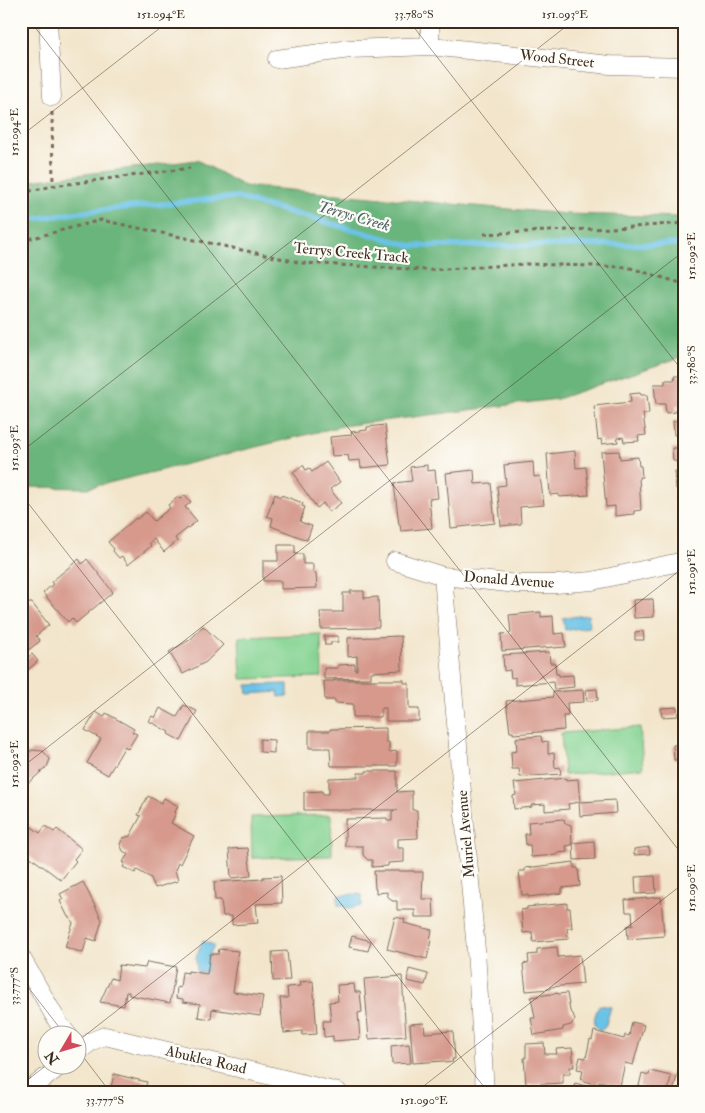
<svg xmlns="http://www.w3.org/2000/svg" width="705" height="1113" viewBox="0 0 705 1113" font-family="'IM FELL Double Pica',serif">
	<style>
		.green { fill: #84d392; stroke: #607e58 }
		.forest { fill: #6bb57c; stroke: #53704d }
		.water { fill: #6ac2e7; stroke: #527682 }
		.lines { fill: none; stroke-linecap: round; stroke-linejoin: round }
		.stream { stroke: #6ac2e7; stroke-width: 5.5 }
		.building { fill: #d6998c }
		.minor-casing { stroke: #7b6b5b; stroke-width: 19 }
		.path { stroke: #7b6b5b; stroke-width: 3; stroke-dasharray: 4 4; stroke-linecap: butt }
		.minor { stroke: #fff; stroke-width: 18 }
		.ticks { fill: none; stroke: #3b2a1e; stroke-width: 1; stroke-opacity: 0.45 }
		.labels { text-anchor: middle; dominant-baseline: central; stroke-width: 4.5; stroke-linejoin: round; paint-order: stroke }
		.street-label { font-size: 15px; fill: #3b2a1e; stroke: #fdfcf7 }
		.water-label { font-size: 16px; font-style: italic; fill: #4b5f64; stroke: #fdfcf7 }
		.neatline { fill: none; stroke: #3b2a1e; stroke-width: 2 }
		.ticks-label { font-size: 12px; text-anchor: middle; fill: #3b2a1e }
	</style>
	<rect width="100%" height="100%" fill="#fdfcf7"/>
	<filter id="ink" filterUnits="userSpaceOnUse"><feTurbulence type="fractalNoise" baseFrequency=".02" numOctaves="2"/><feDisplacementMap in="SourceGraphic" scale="10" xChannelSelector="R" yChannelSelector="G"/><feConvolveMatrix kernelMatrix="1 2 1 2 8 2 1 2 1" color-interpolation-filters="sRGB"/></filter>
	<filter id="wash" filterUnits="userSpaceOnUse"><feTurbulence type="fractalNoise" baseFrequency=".0096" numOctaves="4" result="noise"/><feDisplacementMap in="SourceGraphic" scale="20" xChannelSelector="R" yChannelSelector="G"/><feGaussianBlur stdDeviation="1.12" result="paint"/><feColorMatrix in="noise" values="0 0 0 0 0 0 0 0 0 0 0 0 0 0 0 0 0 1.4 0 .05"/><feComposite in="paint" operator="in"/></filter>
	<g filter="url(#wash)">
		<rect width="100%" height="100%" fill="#f2e5cb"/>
		<!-- green -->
		<path class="green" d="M 321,634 L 322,677 L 241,679 L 239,637 Z
			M 640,727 L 643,768 L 564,775 L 561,733 Z
			M 331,815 L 332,856 L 252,858 L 251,817 Z"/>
		<!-- forest -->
		<path class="forest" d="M 197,160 L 244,186 L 567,214 L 684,217 L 684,356 L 557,399 L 342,426 L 88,488 L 21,487 L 21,182 Z"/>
		<!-- water -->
		<path class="water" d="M 588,615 L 589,627 L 565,630 L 563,618 Z
			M 288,684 L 288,696 L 279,697 L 278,692 L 248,694 L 247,685 Z
			M 358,894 L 362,895 L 362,906 L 355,906 L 354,908 L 346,908 L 345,906 L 338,906 L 338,895 Z
			M 203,941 L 214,945 L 208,958 L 208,964 L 209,965 L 207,972 L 197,972 L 196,957 Z
			M 599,1005 L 611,1007 L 605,1027 L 600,1031 C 590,1023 596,1014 599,1005 Z"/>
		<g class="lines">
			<!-- stream -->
			<path class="stream" d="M 21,221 L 81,212 L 235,197 L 412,246 L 684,244"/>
		</g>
		<g id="blocks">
			<!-- building -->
			<path class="building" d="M 674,376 L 684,376 L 684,405 L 676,405 L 676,412 L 666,413 L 665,404 L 656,404 L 654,384 L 665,384 L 665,380 L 675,380 Z
				M 640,393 L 641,395 L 647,395 L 649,414 L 643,414 L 646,435 L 638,436 L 639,441 L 624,442 L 623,437 L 617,438 L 618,442 L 602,444 L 601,439 L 598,440 L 594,406 L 631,402 L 630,394 Z
				M 684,420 L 684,443 L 678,443 L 677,435 L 674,435 L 673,421 Z
				M 385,425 L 390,465 L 361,468 L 360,460 L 349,461 L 348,455 L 332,456 L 330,437 L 352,435 L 351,432 L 367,430 L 367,427 Z
				M 672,448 L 684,448 L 684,498 L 679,499 L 678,488 L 676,489 L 675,471 L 678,470 L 677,461 L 673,461 Z
				M 575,451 L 576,468 L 586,467 L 589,495 L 559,497 L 559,494 L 550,495 L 547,454 Z
				M 619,451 L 620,459 L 638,457 L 639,466 L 641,466 L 642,477 L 639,477 L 641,510 L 634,511 L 634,514 L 615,516 L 615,506 L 606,507 L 601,452 Z
				M 326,462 L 340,482 L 330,489 L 341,503 L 329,512 L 323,503 L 317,508 L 297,480 L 298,479 L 293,472 L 303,465 L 306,470 L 309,468 L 312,472 Z
				M 533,462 L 534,477 L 540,476 L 544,505 L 520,507 L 521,524 L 501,526 L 497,486 L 506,485 L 504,465 Z
				M 427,465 L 427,471 L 435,470 L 438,498 L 429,499 L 432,528 L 401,531 L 400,525 L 399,525 L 394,483 L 412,481 L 410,467 Z
				M 474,470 L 475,484 L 491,483 L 495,523 L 451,528 L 446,473 Z
				M 275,494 L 281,497 L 281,495 L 303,503 L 302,506 L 305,507 L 300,522 L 312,526 L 307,540 L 271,526 L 273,518 L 267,516 Z
				M 185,495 L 191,502 L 185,507 L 197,521 L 175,538 L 177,541 L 164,552 L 154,539 L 149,543 L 151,546 L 128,565 L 122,556 L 119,558 L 113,551 L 114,549 L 108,542 L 136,518 L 137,519 L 146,512 L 154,521 L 170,508 L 168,505 L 178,497 L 180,499 Z
				M 278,545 L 295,545 L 295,554 L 303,554 L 303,564 L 313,564 L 313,573 L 316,573 L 317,588 L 281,589 L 281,581 L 263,581 L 263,561 L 278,561 Z
				M 79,559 L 82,564 L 87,559 L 113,592 L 76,623 L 72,618 L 68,622 L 43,593 L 53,584 L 51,582 Z
				M 350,591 L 364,591 L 364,598 L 378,597 L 379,627 L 374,627 L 374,628 L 321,629 L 320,612 L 343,612 L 343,593 L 351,593 Z
				M 653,599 L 654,617 L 634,618 L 633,600 Z
				M 29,603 L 32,603 L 49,625 L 36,636 L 40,641 L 21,656 L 21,612 L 22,611 L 21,610 Z
				M 541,612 L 541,617 L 553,616 L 554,634 L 564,633 L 566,647 L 553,648 L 553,647 L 502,651 L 501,634 L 511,633 L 509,615 Z
				M 203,626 L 223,645 L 206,662 L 183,674 L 169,652 L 191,639 Z
				M 643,631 L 644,640 L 635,640 L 635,632 Z
				M 324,636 L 338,636 L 338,642 L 331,642 L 331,645 L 325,645 Z
				M 401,636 L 402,670 L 371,672 L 371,678 L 324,679 L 324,668 L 338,668 L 338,665 L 355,664 L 355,670 L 357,670 L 357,656 L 348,657 L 348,638 Z
				M 549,652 L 550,663 L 555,663 L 556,674 L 559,674 L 559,676 L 573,675 L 574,687 L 554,689 L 553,682 L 515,685 L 515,677 L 511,678 L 510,670 L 504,671 L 503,655 Z
				M 32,654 L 38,661 L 21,676 L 21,658 L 24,656 L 26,659 Z
				M 334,680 L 404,680 L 404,683 L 409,683 L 409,709 L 419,709 L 419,721 L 386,721 L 386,708 L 381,708 L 381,717 L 353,717 L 353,704 L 335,703 L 335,700 L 325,700 L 324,681 L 334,681 Z
				M 597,689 L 598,700 L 587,701 L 586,690 Z
				M 583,690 L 584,702 L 567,703 L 568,716 L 563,716 L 564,730 L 513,734 L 513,732 L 510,732 L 506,701 L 553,697 L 553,692 Z
				M 184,705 L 197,711 L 181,741 L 168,734 L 169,732 L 149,721 L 152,716 L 155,718 L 160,708 L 177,717 Z
				M 677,707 L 678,716 L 662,717 L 661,708 Z
				M 96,712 L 104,717 L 106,713 L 134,729 L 132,732 L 137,734 L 128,749 L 125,746 L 108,775 L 87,763 L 101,739 L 85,730 Z
				M 386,728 L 386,742 L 389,742 L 389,752 L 397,751 L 397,766 L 331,766 L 330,748 L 309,748 L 309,731 L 330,731 L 330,729 Z
				M 541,736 L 542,742 L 548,741 L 548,754 L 554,753 L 555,768 L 560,767 L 561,774 L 520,777 L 519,769 L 512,769 L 511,752 L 517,751 L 516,738 Z
				M 260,739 L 274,740 L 274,753 L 260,752 Z
				M 684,744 L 684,760 L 674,760 L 673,745 Z
				M 21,746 L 28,754 L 32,750 L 43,751 L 50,759 L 47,767 L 21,789 Z
				M 366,771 L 397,771 L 397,792 L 412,791 L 412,810 L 417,810 L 418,838 L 398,839 L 398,848 L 404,848 L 404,862 L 388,863 L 388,866 L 372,867 L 372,860 L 368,860 L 363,855 L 363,846 L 345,846 L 345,819 L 387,818 L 387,821 L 392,821 L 392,811 L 398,810 L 304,810 L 304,792 L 322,791 L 323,794 L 329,794 L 329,778 L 358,777 L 358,773 L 366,773 Z
				M 566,778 L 566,780 L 578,779 L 580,802 L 615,800 L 616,813 L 580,816 L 579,802 L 568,804 L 569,809 L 545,811 L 545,804 L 531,805 L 532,807 L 514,809 L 513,796 L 516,795 L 514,783 Z
				M 148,796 L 161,803 L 164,798 L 178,806 L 175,812 L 176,813 L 171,823 L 194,836 L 180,864 L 178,863 L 175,870 L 178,881 L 155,888 L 151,878 L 137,870 L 135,873 L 123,867 L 125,863 L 123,862 L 128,854 L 123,851 L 120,844 L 123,838 L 130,836 L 141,816 L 138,815 Z
				M 564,819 L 565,823 L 571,825 L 572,845 L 566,846 L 567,852 L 557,853 L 557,855 L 531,857 L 530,845 L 526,845 L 525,834 L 529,834 L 528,822 Z
				M 29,825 L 40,833 L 45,826 L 54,832 L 57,829 L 82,849 L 74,859 L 76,861 L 61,880 L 21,850 L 21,834 Z
				M 594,841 L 595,859 L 574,860 L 573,843 Z
				M 649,847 L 650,854 L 634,855 L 634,849 Z
				M 248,848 L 251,876 L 231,878 L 229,849 Z
				M 574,862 L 574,868 L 578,868 L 580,886 L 562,888 L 562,893 L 528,897 L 528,895 L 522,895 L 519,871 L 525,871 L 525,868 Z
				M 374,871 L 414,871 L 414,872 L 423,872 L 422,899 L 433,899 L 434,917 L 415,917 L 415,910 L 397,910 L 397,901 L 392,901 L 387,895 L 387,892 L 376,893 L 376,889 L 375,889 Z
				M 281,876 L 282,903 L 256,904 L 258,923 L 232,925 L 232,916 L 223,916 L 221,900 L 215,900 L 214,882 L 263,879 L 263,877 Z
				M 655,876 L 656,893 L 636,894 L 635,877 Z
				M 83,882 L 102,920 L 96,941 L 87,938 L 83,953 L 65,947 L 73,923 L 70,917 L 68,917 L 60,901 L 63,899 L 60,894 Z
				M 661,897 L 664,936 L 628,939 L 627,926 L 633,925 L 632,912 L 626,912 L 625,900 Z
				M 567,903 L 567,908 L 570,908 L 572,928 L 567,928 L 568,939 L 533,942 L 532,932 L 523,933 L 521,910 L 527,909 L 527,907 Z
				M 395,917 L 405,919 L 404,923 L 432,930 L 430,940 L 431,940 L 427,959 L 387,949 Z
				M 352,936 L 371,941 L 368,951 L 349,947 Z
				M 557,947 L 558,957 L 580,955 L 583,984 L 550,987 L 550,989 L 526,991 L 523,964 L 529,963 L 528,955 L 537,954 L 537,949 Z
				M 219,949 L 238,951 L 237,958 L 238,958 L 233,992 L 263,996 L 260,1016 L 212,1009 L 211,1019 L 198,1017 L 200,1004 L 183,1002 L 183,999 L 176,998 L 177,987 L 180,988 L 182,972 L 188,973 L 188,971 L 207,974 L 210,954 L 218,954 Z
				M 287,951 L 290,980 L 273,981 L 272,952 Z
				M 147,962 L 176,967 L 170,1003 L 129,995 L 129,992 L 126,992 L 124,1006 L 100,1002 L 111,978 L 117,980 L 119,965 L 145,968 Z
				M 409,969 L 428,974 L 425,985 L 407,981 Z
				M 402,976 L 406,1036 L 369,1039 L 364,979 Z
				M 313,981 L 317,1034 L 302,1035 L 302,1031 L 284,1033 L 284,1029 L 283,1029 L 280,998 L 288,998 L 287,987 L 301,986 L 300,982 Z
				M 354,984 L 355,992 L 360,992 L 362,1012 L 358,1013 L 360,1039 L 333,1041 L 333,1036 L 324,1037 L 323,1021 L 331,1021 L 329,1002 L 338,1001 L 337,985 Z
				M 558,993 L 558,994 L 567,993 L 570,1011 L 573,1014 L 575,1020 L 571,1025 L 563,1027 L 563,1030 L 534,1035 L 531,1018 L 535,1018 L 531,997 Z
				M 632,1022 L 644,1025 L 633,1065 L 625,1063 L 620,1086 L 599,1081 L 598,1085 L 581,1080 L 583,1070 L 577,1069 L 580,1057 L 586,1058 L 590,1039 L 592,1040 L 594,1031 L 624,1039 L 625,1035 L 629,1036 Z
				M 424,1023 L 425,1033 L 453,1031 L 455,1059 L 452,1059 L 453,1062 L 445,1063 L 444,1061 L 413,1063 L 410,1024 Z
				M 544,1043 L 545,1054 L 557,1054 L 556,1049 L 572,1048 L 574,1067 L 570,1067 L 570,1074 L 563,1074 L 563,1083 L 526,1085 L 524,1058 L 526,1058 L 526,1044 Z
				M 409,1044 L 411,1063 L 392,1064 L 391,1046 Z
				M 683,1052 L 684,1092 L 673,1092 Z
				M 650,1071 L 671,1076 L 668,1092 L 644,1092 L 645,1088 L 639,1086 L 642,1073 L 649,1075 Z
				M 114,1074 L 147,1082 L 144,1092 L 110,1092 Z
				M 575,1083 L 593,1088 L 591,1092 L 572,1092 Z"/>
		</g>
	</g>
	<g filter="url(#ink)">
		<use href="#blocks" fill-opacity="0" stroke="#7b6b5b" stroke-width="1"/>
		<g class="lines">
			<defs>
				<path id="minor" d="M 48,21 L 52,97
					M 430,21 L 430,46
					M 277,59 L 350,49 L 430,46 L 610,65 L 684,67
					M 395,561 L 443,576 L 517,584 L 556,584 L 592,581 L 684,561
					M 443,576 L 476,950 L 485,1092
					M 21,957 L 59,1024 L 69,1036
					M 78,1046 L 80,1050 L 92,1041 L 105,1036 L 338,1092
					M 27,1092 L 60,1066"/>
			</defs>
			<!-- minor casing -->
			<use href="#minor" class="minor-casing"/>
			<!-- path -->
			<path class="path" d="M 52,112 L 53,186
				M 21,193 L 53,186 L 190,168
				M 484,234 L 632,227 L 684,223
				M 21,241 L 101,220 L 303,263 L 428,270 L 527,264 L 627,267 L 684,284"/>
			<!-- minor -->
			<use href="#minor" class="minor"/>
		</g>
	</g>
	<!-- ticks -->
	<path class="ticks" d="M 30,21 L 684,857M 409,21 L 684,373M 21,136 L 169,21M 21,452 L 573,21M 21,494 L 488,1092M 21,768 L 684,251M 21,978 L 66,1036M 78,1041 L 684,567M 78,1050 L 110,1092M 21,1085 L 48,1064M 416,1092 L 684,883"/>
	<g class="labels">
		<!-- street labels -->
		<g class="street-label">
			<text transform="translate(557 59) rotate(6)">Wood Street</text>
			<text transform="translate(351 253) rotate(5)">Terrys Creek Track</text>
			<text transform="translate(509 580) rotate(4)">Donald Avenue</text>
			<text transform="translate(466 834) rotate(-95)">Muriel Avenue</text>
			<text transform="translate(206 1060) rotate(13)">Abuklea Road</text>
		</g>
		<!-- water labels -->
		<g class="water-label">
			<text transform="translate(354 216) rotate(16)">Terrys Creek</text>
		</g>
	</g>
	<!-- margin -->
	<rect width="705" height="1113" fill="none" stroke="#fdfcf7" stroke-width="55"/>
	<!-- north arrow -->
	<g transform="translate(62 1050) rotate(232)"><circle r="24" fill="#fdfcf7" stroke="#afa8a0"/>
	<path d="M0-4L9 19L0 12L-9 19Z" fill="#d1495b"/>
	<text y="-8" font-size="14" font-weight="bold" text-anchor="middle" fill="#3b2a1e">N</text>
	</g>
	<rect x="28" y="28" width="650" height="1058" class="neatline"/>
	<g class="ticks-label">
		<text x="161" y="18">151.094°E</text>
		<text x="414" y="18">33.780°S</text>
		<text x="565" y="18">151.093°E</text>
		<text transform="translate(14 132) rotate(-90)" y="4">151.094°E</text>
		<text transform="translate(691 256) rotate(-90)" y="4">151.092°E</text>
		<text transform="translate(691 365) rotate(-90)" y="4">33.780°S</text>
		<text transform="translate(14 448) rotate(-90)" y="4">151.093°E</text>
		<text transform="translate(691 572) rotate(-90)" y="4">151.091°E</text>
		<text transform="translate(14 764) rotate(-90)" y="4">151.092°E</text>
		<text transform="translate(691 888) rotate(-90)" y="4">151.090°E</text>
		<text transform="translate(14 986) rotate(-90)" y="4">33.777°S</text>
		<text x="105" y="1104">33.777°S</text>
		<text x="424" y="1104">151.090°E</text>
	</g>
</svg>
